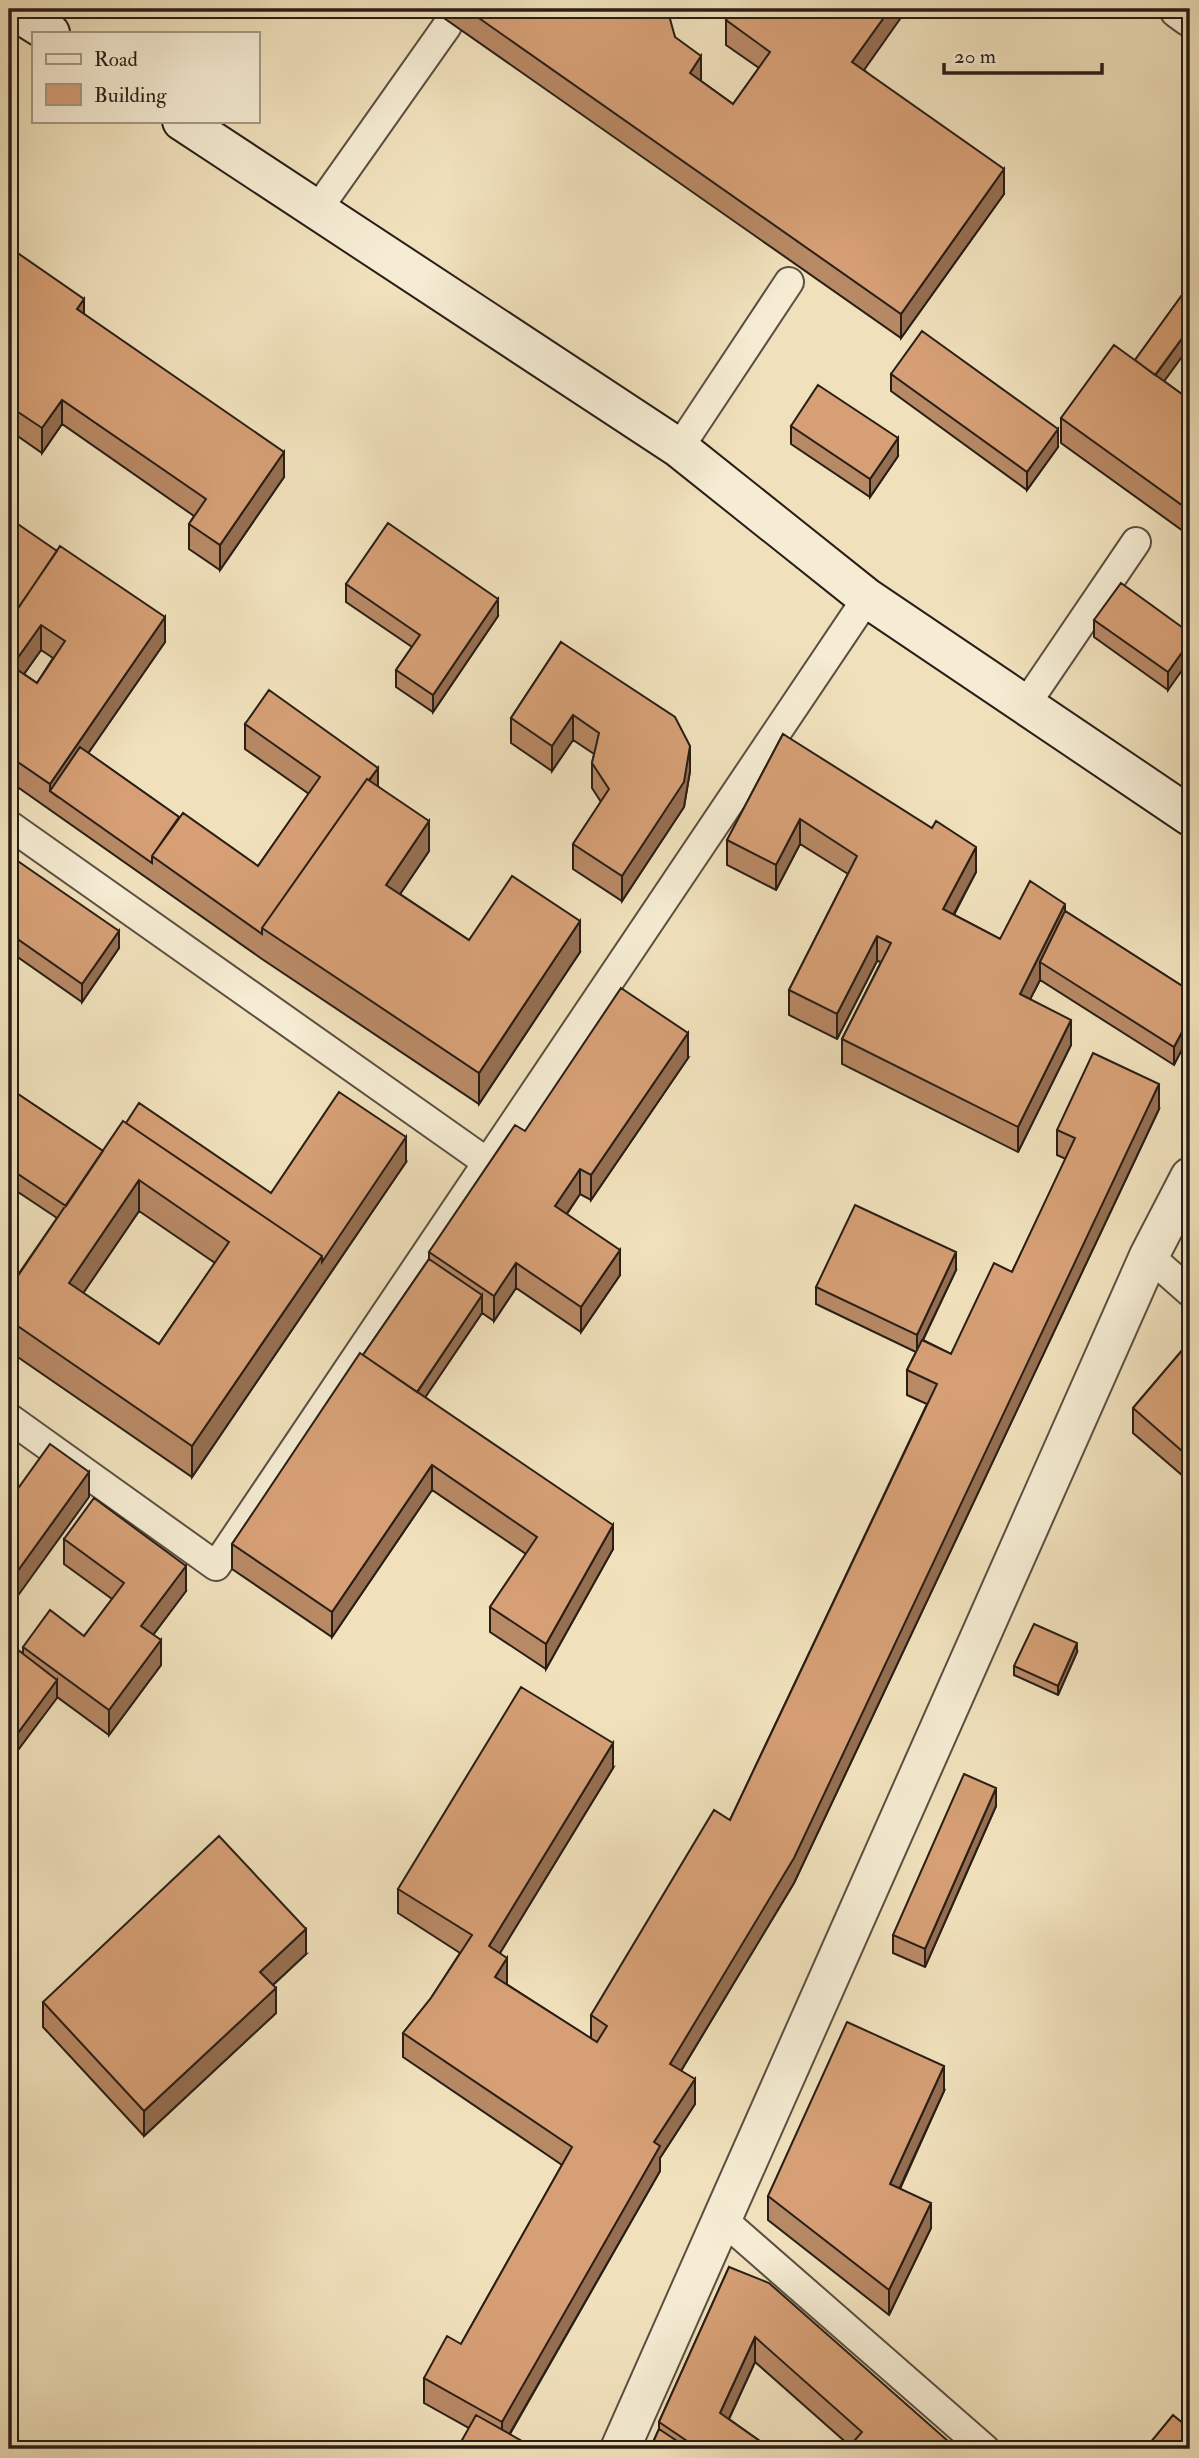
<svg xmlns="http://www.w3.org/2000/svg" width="1199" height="2458" viewBox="0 0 1199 2458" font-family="'IM FELL Double Pica',serif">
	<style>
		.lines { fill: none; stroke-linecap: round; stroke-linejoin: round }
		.lane-casing { stroke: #5b4f40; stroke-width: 32 }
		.street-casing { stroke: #5b4f40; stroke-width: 42 }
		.secondary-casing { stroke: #291e16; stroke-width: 42 }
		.lane { stroke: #f5ecd3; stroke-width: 28 }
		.street { stroke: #f5ecd3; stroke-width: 38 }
		.secondary { stroke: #f5ecd3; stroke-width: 38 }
		.wall { fill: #b88965; stroke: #291e16; stroke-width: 2; fill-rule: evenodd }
		.shaded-wall { fill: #966f52; stroke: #291e16; stroke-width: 2 }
		.building { fill: #d69f75; stroke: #291e16; stroke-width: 2; fill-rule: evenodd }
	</style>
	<rect width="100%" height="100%" fill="#f0e1bc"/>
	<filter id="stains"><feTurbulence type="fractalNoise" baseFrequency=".00286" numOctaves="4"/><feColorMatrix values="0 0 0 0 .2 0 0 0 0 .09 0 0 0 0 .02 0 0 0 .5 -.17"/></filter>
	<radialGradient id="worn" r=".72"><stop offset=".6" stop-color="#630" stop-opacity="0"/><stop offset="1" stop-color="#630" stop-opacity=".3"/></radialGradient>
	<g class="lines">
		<defs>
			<path id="lane" d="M 317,210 L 447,26
				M 679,448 L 789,282
				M 1026,704 L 1136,542
				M 9,825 L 488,1163
				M 1149,1256 L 1190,1292
				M 9,1418 L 216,1566 L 867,598
				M 722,2219 L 985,2449"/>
			<path id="street" d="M 1179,9 L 1190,17
				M 620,2449 L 1149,1256 L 1190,1177"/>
			<path id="secondary" d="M 12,9 L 50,33
				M 182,121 L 679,448 L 867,598 L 1190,816"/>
		</defs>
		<!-- lane casing -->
		<use href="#lane" class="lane-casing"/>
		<!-- street casing -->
		<use href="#street" class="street-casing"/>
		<!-- secondary casing -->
		<use href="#secondary" class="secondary-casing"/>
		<!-- lane -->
		<use href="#lane" class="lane"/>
		<!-- street -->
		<use href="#street" class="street"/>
		<!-- secondary -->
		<use href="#secondary" class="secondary"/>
	</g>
	<!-- wall -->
	<path class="wall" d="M 431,9 L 664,9 L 675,37 L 701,81 L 733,104 L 759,68 L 726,45 L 726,20 L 864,70 L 1004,194 L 901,338 Z
		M 9,247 L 84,314 L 284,477 L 220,570 L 189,549 L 189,524 L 194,516 L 62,424 L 42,453 L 9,430 Z
		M 1190,284 L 1190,353 L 1186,351 L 1164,381 L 1190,400 L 1190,536 L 1061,443 L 1061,418 L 1135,360 Z
		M 891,374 L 1058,447 L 1027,490 L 891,391 Z
		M 791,426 L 898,456 L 870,497 L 791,444 Z
		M 9,518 L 165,642 L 88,753 L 179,817 L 258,866 L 309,794 L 245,749 L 245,724 L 378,786 L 429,851 L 400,894 L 469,940 L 580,952 L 479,1104 L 262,959 L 9,781 ZM 41,650 L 53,658 L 37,683 L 24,674 Z
		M 346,584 L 498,616 L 433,712 L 396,687 L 396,670 L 412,647 L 346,602 Z
		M 1094,620 L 1190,633 L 1168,690 L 1094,637 Z
		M 561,642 L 690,771 L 684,807 L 622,901 L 573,869 L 573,844 L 601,802 L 592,788 L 592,763 L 594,754 L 573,740 L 552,771 L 511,743 L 511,718 Z
		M 783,734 L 976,872 L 954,915 L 1000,939 L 1065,911 L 1190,991 L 1174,1065 L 1040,980 L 1030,999 L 1071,1045 L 1018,1152 L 842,1064 L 842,1039 L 881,962 L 877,961 L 837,1039 L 789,1015 L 789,990 L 848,874 L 800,844 L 776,890 L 727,865 L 727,840 Z
		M 9,855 L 119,948 L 82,1002 L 9,951 Z
		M 688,1058 L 591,1200 L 580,1194 L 567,1214 L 620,1275 L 581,1332 L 516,1288 L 494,1321 L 482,1313 L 425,1397 L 613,1549 L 546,1669 L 490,1632 L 490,1607 L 526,1554 L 432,1490 L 332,1637 L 232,1569 L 232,1544 L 363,1355 L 429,1259 L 429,1252 L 525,1131 Z
		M 9,1088 L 103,1151 L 271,1193 L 406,1162 L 192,1477 L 9,1351 L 9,1279 L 13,1282 L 57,1218 L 9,1186 ZM 139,1211 L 215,1263 L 159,1344 L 83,1293 Z
		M 1159,1109 L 794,1883 L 681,2071 L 695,2104 L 660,2158 L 660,2171 L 510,2434 L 522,2449 L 469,2428 L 424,2403 L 424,2378 L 461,2344 L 562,2165 L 403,2057 L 403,2033 L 431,1998 L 460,1953 L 398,1913 L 398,1889 L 613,1768 L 500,1953 L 507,1983 L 506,1984 L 591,2039 L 591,2015 L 730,1820 L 927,1404 L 907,1395 L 907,1370 L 916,1352 L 816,1304 L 816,1287 L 956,1270 L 923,1340 L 951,1354 L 1012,1272 L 1066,1159 L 1057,1155 L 1057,1130 Z
		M 1190,1246 L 1190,1270 L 1187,1268 L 1187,1250 Z
		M 1190,1341 L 1190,1482 L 1133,1433 L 1133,1408 Z
		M 64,1539 L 186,1591 L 153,1635 L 161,1665 L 109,1735 L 57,1697 L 9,1762 L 9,1643 L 23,1654 L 23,1647 L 84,1636 L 112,1599 L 64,1564 Z
		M 1077,1652 L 1058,1695 L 1014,1675 L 1014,1666 Z
		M 996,1806 L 925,1967 L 893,1953 L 893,1935 Z
		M 306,1954 L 273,1985 L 276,2013 L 144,2136 L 43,2027 L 43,2002 Z
		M 944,2091 L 900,2189 L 931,2228 L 889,2315 L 768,2220 L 768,2196 Z
		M 729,2267 L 957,2449 L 850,2446 L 755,2362 L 729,2419 L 771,2449 L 650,2449 L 659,2429 L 659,2422 Z"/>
	<!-- shaded-wall -->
	<path class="shaded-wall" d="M 890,9 L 907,9 L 852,87 L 852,62 Z
		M 701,56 L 701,81 L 690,98 L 690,73 Z
		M 1004,169 L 1004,194 L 901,338 L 901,314 Z
		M 84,299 L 84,324 L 77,309 Z
		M 1186,333 L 1186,351 L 1152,398 L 1152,380 Z
		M 62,400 L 62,424 L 42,453 L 42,428 Z
		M 1058,429 L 1058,447 L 1027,490 L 1027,472 Z
		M 898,438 L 898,456 L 870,497 L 870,479 Z
		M 284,452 L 284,477 L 220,570 L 220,545 Z
		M 498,599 L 498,616 L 433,712 L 433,695 Z
		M 165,617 L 165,642 L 58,797 L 50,791 L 50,784 Z
		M 41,625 L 41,650 L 12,691 L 12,666 Z
		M 1190,641 L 1190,659 L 1168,690 L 1168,672 Z
		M 573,715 L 573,740 L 552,771 L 552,746 Z
		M 690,746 L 690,771 L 684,807 L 622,901 L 622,876 Z
		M 378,768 L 378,793 L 265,930 Z
		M 800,819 L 800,844 L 776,890 L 776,865 Z
		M 429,821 L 429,851 L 386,915 L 386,885 Z
		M 976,847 L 976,872 L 943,934 L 943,909 Z
		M 1065,904 L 1065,929 L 1040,962 L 1040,980 L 1020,1019 L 1020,994 Z
		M 580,921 L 580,952 L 479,1104 L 479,1073 Z
		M 119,931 L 119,948 L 82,1002 L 82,984 Z
		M 877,936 L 877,961 L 837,1039 L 837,1014 Z
		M 1190,1017 L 1190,1034 L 1174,1065 L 1174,1047 Z
		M 1071,1020 L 1071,1045 L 1018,1152 L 1018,1127 Z
		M 688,1033 L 688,1058 L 591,1200 L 591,1175 Z
		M 1159,1084 L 1159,1109 L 794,1883 L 670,2089 L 670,2064 Z
		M 406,1137 L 406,1162 L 192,1477 L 192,1446 L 322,1256 Z
		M 580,1169 L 580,1194 L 555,1231 L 555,1206 Z
		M 139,1180 L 139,1211 L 69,1314 L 69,1283 Z
		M 620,1250 L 620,1275 L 581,1332 L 581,1307 Z
		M 956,1252 L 956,1270 L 917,1352 L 917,1335 Z
		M 516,1263 L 516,1288 L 494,1321 L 494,1296 Z
		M 482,1295 L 482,1313 L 414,1414 L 414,1397 Z
		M 432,1465 L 432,1490 L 332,1637 L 332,1612 Z
		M 89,1472 L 89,1497 L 9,1608 L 9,1583 Z
		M 613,1525 L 613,1549 L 546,1669 L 546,1644 Z
		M 186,1566 L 186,1591 L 141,1651 L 141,1626 Z
		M 161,1640 L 161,1665 L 109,1735 L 109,1710 Z
		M 1077,1643 L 1077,1652 L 1058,1695 L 1058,1686 Z
		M 57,1680 L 57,1698 L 9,1762 L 9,1745 Z
		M 613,1743 L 613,1768 L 489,1971 L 489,1946 Z
		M 996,1788 L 996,1806 L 925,1967 L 925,1949 Z
		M 16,1834 L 16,1859 L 9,1868 L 9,1843 Z
		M 306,1929 L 306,1954 L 260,1997 L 260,1972 Z
		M 507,1958 L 507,1983 L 495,2002 L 495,1977 Z
		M 276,1988 L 276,2013 L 144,2136 L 144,2111 Z
		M 944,2066 L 944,2091 L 890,2209 L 890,2184 Z
		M 695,2079 L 695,2104 L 660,2158 L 660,2171 L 502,2447 L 502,2422 L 654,2142 Z
		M 931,2203 L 931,2228 L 889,2315 L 889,2290 Z
		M 755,2337 L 755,2362 L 720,2438 L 720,2413 Z"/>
	<!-- building -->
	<path class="building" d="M 466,9 L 664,9 L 670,19 L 675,37 L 701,56 L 690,73 L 733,104 L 770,52 L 726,20 L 734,9 L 843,9 L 850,13 L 853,9 L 890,9 L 852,62 L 1004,169 L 901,314 Z
		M 9,247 L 84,299 L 77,309 L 284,452 L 220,545 L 189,524 L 206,499 L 62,400 L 42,428 L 9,406 Z
		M 1190,284 L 1190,336 L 1186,333 L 1155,375 L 1135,360 Z
		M 922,331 L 1058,429 L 1027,472 L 891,374 Z
		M 1114,345 L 1190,400 L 1190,511 L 1061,418 Z
		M 818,385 L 898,438 L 870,479 L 791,426 Z
		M 9,518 L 57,551 L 16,611 L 10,606 L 9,607 Z
		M 388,523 L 498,599 L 433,695 L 396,670 L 420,635 L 346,584 Z
		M 60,546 L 165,617 L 50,784 L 9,756 L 9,622 ZM 41,625 L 65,641 L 37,683 L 12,666 Z
		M 1121,583 L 1190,633 L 1190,641 L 1168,672 L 1094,620 Z
		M 561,642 L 675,717 L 690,746 L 684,782 L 622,876 L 573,844 L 609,789 L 592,763 L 599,733 L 573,715 L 552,746 L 511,718 Z
		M 269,690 L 378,768 L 369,780 L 367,779 L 262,928 L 262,934 L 152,856 L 183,813 L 258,866 L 320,777 L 245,724 Z
		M 783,734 L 932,828 L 936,821 L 976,847 L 943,909 L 1000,939 L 1030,881 L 1065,904 L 1020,994 L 1071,1020 L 1018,1127 L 842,1039 L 891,943 L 877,936 L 837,1014 L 789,990 L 857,856 L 800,819 L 776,865 L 727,840 Z
		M 80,747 L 179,817 L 152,856 L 152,863 L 50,791 Z
		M 367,779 L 429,821 L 386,885 L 469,940 L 512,876 L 580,921 L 479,1073 L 262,928 Z
		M 9,855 L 119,931 L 82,984 L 9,933 Z
		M 1065,911 L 1190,991 L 1190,1017 L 1174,1047 L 1040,962 Z
		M 621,988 L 688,1033 L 591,1175 L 580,1169 L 555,1206 L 620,1250 L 581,1307 L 516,1263 L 494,1296 L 429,1252 L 515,1125 L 525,1131 Z
		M 1093,1053 L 1159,1084 L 794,1858 L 670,2064 L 695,2079 L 654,2142 L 660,2146 L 502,2422 L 424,2378 L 447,2336 L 461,2344 L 572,2147 L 403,2033 L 431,1998 L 472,1935 L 398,1889 L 521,1687 L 613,1743 L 489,1946 L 507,1958 L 495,1977 L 597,2042 L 607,2026 L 591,2015 L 714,1810 L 730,1820 L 937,1384 L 907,1370 L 922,1340 L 951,1354 L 994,1263 L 1012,1272 L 1075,1138 L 1057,1130 Z
		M 9,1088 L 103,1151 L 66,1206 L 9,1168 Z
		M 339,1092 L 406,1137 L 322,1262 L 322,1256 L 126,1123 L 139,1103 L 271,1193 Z
		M 123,1121 L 322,1256 L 192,1446 L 9,1320 L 9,1289 ZM 139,1180 L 229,1242 L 159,1344 L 69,1283 Z
		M 855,1205 L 956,1252 L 917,1335 L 816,1287 Z
		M 429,1259 L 482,1295 L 417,1392 L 363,1355 Z
		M 9,1279 L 13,1282 L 9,1289 Z
		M 1190,1341 L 1190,1458 L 1133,1408 Z
		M 360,1353 L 613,1525 L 546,1644 L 490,1607 L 537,1537 L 432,1465 L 332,1612 L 232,1544 Z
		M 50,1444 L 89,1472 L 9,1583 L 9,1480 L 19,1487 Z
		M 94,1498 L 186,1566 L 141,1626 L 161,1640 L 109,1710 L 23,1647 L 50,1610 L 84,1636 L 124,1583 L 64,1539 Z
		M 1034,1624 L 1077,1643 L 1058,1686 L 1014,1666 Z
		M 9,1643 L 57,1680 L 9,1745 Z
		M 964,1774 L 996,1788 L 925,1949 L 893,1935 Z
		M 9,1829 L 16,1834 L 9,1843 Z
		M 219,1836 L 306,1929 L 260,1972 L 276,1988 L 144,2111 L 43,2002 Z
		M 847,2022 L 944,2066 L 890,2184 L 931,2203 L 889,2290 L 768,2196 Z
		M 729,2267 L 769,2283 L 957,2449 L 847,2449 L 862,2432 L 755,2337 L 720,2413 L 771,2449 L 699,2449 L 659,2422 Z
		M 476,2415 L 522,2441 L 517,2449 L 457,2449 Z
		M 1173,2415 L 1190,2429 L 1190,2449 L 1145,2449 Z
		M 659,2429 L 689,2449 L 650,2449 Z"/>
	<!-- margin -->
	<rect width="1199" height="2458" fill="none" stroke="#f0e1bc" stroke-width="35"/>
	<rect x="10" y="10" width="1178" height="2437" fill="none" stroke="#291e16" stroke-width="3.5"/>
	<rect x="18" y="18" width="1164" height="2423" fill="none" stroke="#291e16" stroke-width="2"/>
	<!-- legend -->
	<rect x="32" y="32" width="228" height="91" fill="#f5ecd3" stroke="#a39a87" stroke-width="2"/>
	<rect x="46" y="54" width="35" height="10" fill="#f5ecd3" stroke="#a39a87" stroke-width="2"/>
	<text x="94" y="66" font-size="21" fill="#291e16">Road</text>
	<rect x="46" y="84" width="35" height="21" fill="#d69f75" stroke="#a39a87" stroke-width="2"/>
	<text x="94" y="102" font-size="21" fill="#291e16">Building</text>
	<!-- scale -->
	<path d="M944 63v10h158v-10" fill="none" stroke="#291e16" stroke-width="3.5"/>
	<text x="954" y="63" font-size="21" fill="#291e16" stroke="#f5ecd3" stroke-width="5" paint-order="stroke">20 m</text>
	<rect width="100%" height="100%" filter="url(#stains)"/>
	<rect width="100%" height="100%" fill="url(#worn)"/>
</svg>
